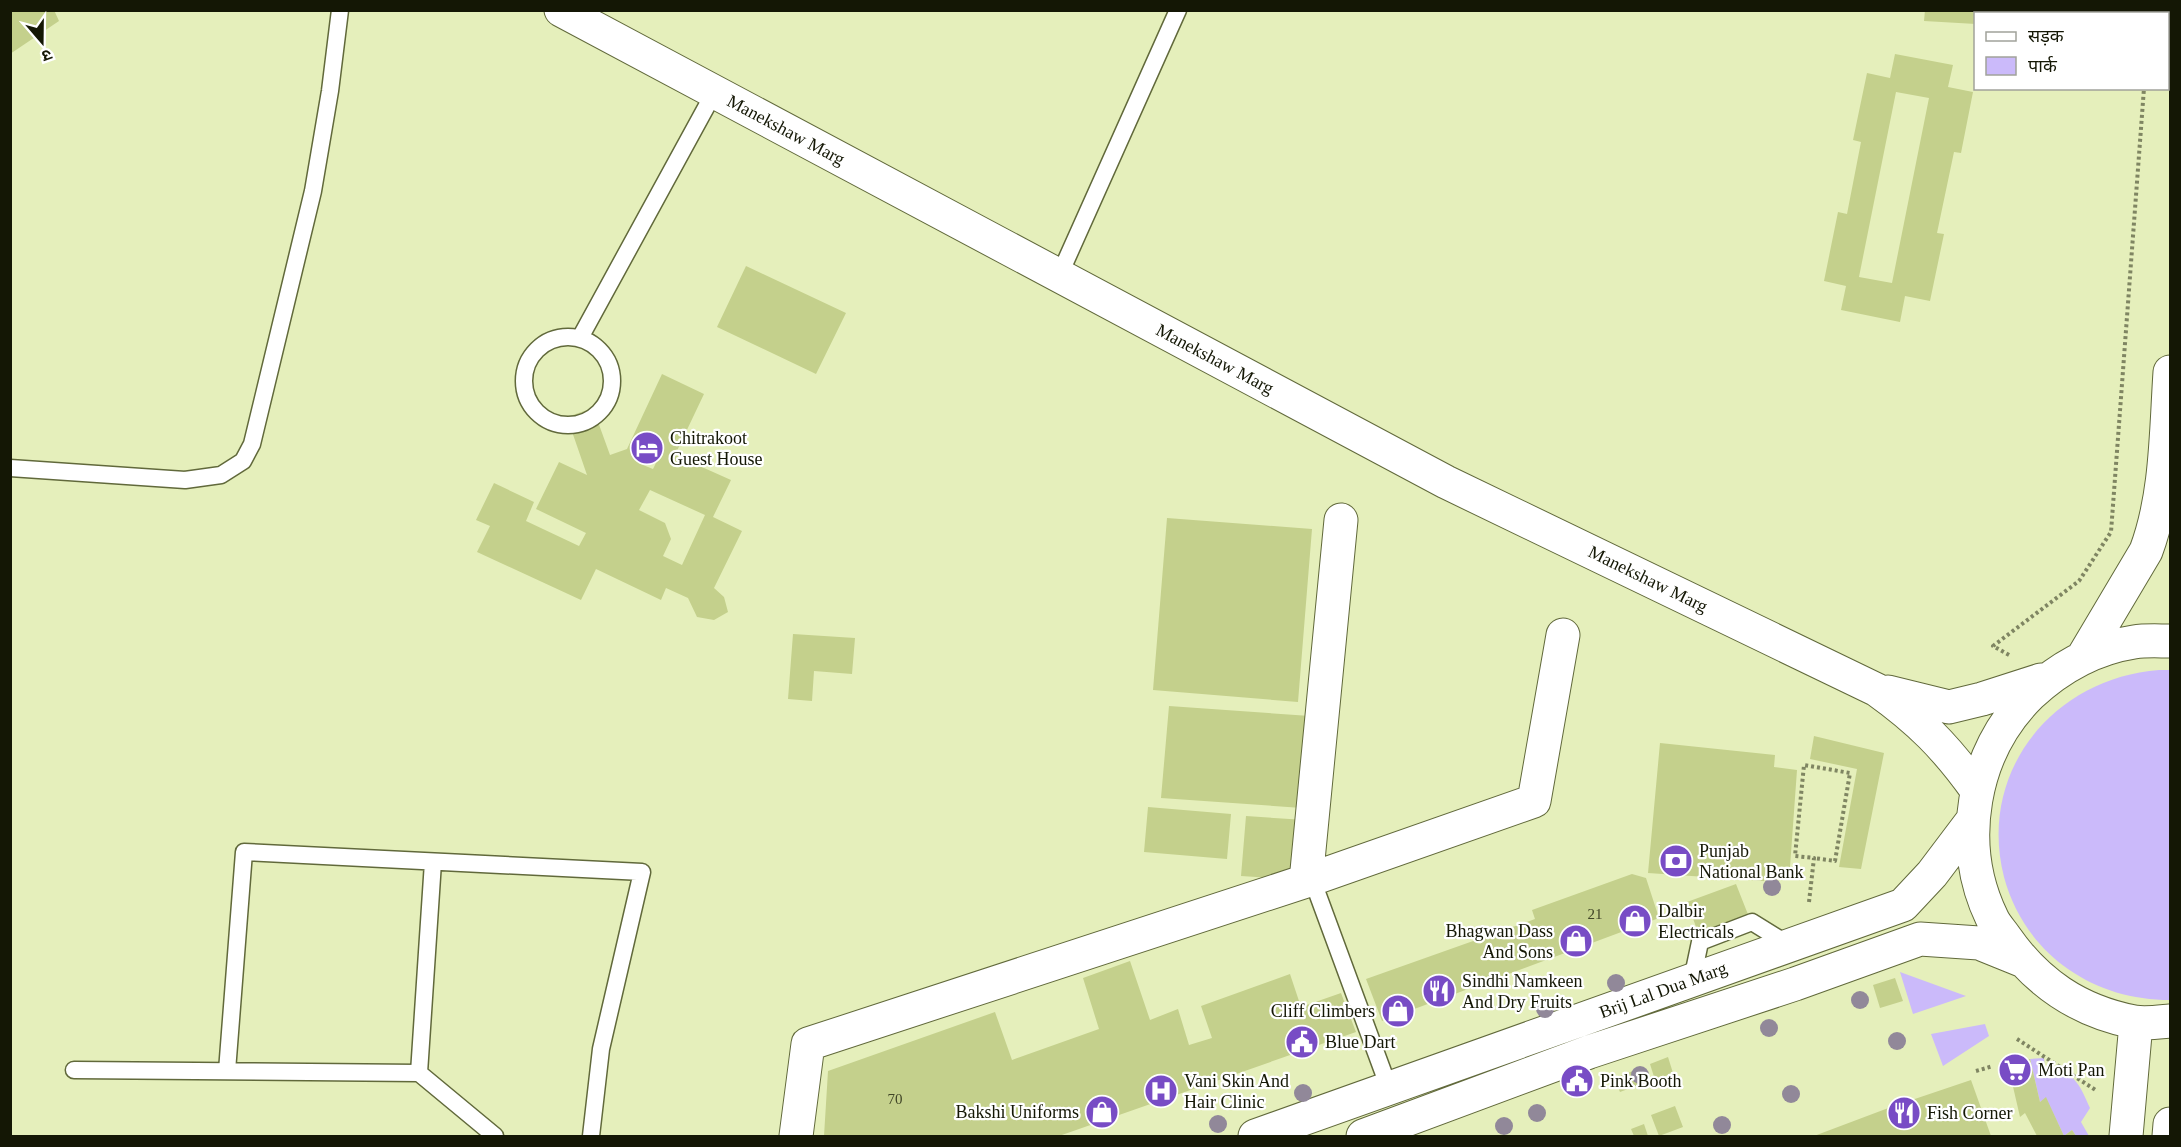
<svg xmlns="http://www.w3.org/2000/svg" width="2181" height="1147" viewBox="0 0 2181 1147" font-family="'Times New Roman','Noto Sans Devanagari',serif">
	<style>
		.green { fill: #cbbafa }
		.building { fill: #c4d08c; fill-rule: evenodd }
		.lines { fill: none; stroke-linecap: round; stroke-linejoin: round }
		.service-casing { stroke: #61693b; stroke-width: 19 }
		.minor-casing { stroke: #61693b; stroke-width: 35 }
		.tertiary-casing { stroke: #61693b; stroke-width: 35 }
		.path { stroke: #7f8562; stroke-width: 4; stroke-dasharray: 3 3; stroke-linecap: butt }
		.service { stroke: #fff; stroke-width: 16 }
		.minor { stroke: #fff; stroke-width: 33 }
		.tertiary { stroke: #fff; stroke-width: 33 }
		.tree { fill: #918899 }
		.labels { text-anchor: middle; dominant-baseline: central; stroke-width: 4.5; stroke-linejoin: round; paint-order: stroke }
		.number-label { font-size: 15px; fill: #404527 }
		.street-label { font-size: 18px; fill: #141705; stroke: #fff }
		.poi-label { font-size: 18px; fill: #141705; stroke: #fff; text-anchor: start }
	</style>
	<rect width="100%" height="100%" fill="#e5efbb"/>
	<!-- green -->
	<path class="green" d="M 2159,670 L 2170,670 L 2170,1000 C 2133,1000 2098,990 2068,969 C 2036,947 2014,914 2004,877 C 1977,771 2054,678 2159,670 Z
		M 1900,972 L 1966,996 L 1913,1014 Z
		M 1985,1024 L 1989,1036 L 1943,1066 L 1931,1034 Z
		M 2044,1058 L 2045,1069 C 2073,1068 2080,1085 2090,1108 L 2081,1122 L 2089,1136 L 2076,1136 L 2072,1130 L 2064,1136 L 2046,1098 L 2040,1102 L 2030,1059 Z"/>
	<!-- building -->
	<path class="building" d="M 10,10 L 54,10 L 59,21 L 10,54 Z
		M 1925,10 L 2112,10 L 2112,14 L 1976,14 L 1976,24 L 1924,21 Z
		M 1895,54 L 1953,65 L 1948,87 L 1973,92 L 1961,153 L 1954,152 L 1937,233 L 1944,234 L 1930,301 L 1905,296 L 1900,322 L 1841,310 L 1846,286 L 1824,281 L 1838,212 L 1847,214 L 1861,142 L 1853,140 L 1867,73 L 1890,78 ZM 1896,92 L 1929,98 L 1892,283 L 1859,277 Z
		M 746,266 L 846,313 L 816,374 L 717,327 Z
		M 662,374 L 704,394 L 675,455 L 731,480 L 713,517 L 742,531 L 714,588 L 724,597 L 728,612 L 714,620 L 697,617 L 688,598 L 666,588 L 661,600 L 596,569 L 581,600 L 477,552 L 490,526 L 476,520 L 494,483 L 534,502 L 526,521 L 579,546 L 586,533 L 536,509 L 559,462 L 587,475 L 567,417 L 593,408 L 610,455 L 627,449 ZM 646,446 L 661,453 L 653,469 L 638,463 ZM 650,490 L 705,515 L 682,565 L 663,556 L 671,539 L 665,523 L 639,510 Z
		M 1167,518 L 1312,529 L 1298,702 L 1153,690 Z
		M 793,634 L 855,638 L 852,674 L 814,671 L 812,701 L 788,699 Z
		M 1169,706 L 1310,716 L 1302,808 L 1161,798 Z
		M 1814,736 L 1884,753 L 1861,869 L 1839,867 L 1857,769 L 1810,759 Z
		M 1660,743 L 1775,755 L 1774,767 L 1797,770 L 1790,867 L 1766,866 L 1764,881 L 1648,873 Z
		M 1148,807 L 1231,814 L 1227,859 L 1144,852 Z
		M 1246,816 L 1305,820 L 1300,880 L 1241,876 Z
		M 1632,874 L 1646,878 L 1659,918 L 1382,1021 L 1366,979 L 1535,919 L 1532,910 Z
		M 1736,884 L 1749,917 L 1699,935 L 1687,902 Z
		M 1130,961 L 1150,1020 L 1178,1009 L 1189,1045 L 1212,1038 L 1201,1006 L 1290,974 L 1301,1007 L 1341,993 L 1356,1032 L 1059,1136 L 824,1136 L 828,1071 L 995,1012 L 1012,1060 L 1099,1029 L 1083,978 Z
		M 1895,978 L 1903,1001 L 1880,1008 L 1873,985 Z
		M 1668,1057 L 1673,1073 L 1655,1080 L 1650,1064 Z
		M 2030,1059 L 2040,1102 L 2046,1097 L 2064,1136 L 2072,1130 L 2076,1136 L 2037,1136 L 2025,1113 L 2020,1117 L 2008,1065 Z
		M 1644,1067 L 1649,1081 L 1620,1092 L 1614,1078 Z
		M 1971,1080 L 1991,1136 L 1814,1136 L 1891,1107 Z
		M 1675,1106 L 1683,1127 L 1659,1136 L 1651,1115 Z
		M 1644,1124 L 1648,1136 L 1634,1136 L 1631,1129 Z"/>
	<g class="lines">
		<defs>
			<path id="service" d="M 1059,276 L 1178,10
				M524 381a44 44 0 1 1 88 0a44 44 0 1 1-88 0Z
				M 580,338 L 715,91
				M 10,468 L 185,480 L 221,475 L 243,461 L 252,444 L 313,191 L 330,91 L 340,10
				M 1312,879 L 1389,1088
				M 1692,980 L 1700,942 L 1752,922 L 1789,945
				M 74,1070 L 419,1073 L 495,1136
				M 227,1071 L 244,852 L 642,872 L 601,1049 L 591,1136
				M 419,1073 L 433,862"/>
			<path id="minor" d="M 1306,881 L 1341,520
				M 796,1136 L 808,1044 L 1306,881 L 1534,801 L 1563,635"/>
			<path id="tertiary" d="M 561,10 L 1446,482 L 1877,690 C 1919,720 1946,747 1976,789
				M 2170,641 C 2159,641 2146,640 2134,642 C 2095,648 2059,668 2030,695 C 1972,752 1956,844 1992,918 C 1995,925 2001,931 2005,937 C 2037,983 2078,1011 2134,1022 C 2145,1024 2159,1022 2170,1021
				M 2083,657 L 2146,551 C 2167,495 2166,431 2170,372
				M 1888,692 L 1949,707 L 1982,699 L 2041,680
				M 1255,1136 L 1903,905 L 1932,874 L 1972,821
				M 1363,1136 L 1589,1052 L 1795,984 L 1920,939 L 1979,943 L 2021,960
				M 2126,1136 L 2136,1023
				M 2169,1136 L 2170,1124"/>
		</defs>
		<!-- service casing -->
		<use href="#service" class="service-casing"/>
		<!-- minor casing -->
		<use href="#minor" class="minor-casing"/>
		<!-- tertiary casing -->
		<use href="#tertiary" class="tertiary-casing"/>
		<!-- path -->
		<path class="path" d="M 2149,14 L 2149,10
			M 2009,655 L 1993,646 L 2079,581 L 2111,532 L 2144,88
			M 1809,902 L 1814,858 L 1795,856 L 1804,765 L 1850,773 L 1835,861 L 1814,858
			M 2017,1039 L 2097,1091
			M 1976,1071 L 1993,1066"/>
		<!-- service -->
		<use href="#service" class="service"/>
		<!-- minor -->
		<use href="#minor" class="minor"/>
		<!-- tertiary -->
		<use href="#tertiary" class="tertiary"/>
	</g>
	<!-- trees -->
	<g class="tree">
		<circle cx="1772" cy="887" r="9"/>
		<circle cx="1616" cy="983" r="9"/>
		<circle cx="1860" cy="1000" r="9"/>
		<circle cx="1545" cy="1009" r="9"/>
		<circle cx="1769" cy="1028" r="9"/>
		<circle cx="1897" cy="1041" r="9"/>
		<circle cx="1640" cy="1075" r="9"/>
		<circle cx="1303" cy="1093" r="9"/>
		<circle cx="1791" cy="1094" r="9"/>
		<circle cx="1537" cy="1113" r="9"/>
		<circle cx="1218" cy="1124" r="9"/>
		<circle cx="1722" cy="1125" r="9"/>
		<circle cx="1504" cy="1126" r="9"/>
	</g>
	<!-- icons -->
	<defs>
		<symbol id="hotel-disc" viewBox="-11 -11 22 22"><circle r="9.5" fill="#784cc5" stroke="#fff"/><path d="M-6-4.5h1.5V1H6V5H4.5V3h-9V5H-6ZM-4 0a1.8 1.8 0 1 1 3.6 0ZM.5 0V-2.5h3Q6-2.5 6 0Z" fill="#fff"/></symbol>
		<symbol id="bank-disc" viewBox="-11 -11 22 22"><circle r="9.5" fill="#784cc5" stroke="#fff"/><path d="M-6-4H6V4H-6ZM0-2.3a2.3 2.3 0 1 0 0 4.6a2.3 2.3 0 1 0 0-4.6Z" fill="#fff"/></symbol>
		<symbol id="shop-disc" viewBox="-11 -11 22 22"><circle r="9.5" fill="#784cc5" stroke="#fff"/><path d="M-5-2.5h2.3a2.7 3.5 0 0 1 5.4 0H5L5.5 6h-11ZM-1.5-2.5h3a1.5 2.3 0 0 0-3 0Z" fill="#fff"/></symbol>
		<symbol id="restaurant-disc" viewBox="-11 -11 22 22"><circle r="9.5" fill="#784cc5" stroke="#fff"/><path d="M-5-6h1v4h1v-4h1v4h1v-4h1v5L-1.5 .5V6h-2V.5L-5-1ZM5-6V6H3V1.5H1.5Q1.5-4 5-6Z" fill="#fff"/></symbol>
		<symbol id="civic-disc" viewBox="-11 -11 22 22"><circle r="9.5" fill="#784cc5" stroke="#fff"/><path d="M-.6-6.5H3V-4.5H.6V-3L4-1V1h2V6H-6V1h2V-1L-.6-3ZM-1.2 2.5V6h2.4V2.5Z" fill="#fff"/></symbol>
		<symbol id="supermarket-disc" viewBox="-11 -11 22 22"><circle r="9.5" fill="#784cc5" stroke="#fff"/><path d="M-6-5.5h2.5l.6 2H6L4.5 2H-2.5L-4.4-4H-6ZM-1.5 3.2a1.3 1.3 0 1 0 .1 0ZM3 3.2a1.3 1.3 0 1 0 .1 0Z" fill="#fff"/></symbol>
		<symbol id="hospital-disc" viewBox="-11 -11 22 22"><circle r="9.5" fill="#784cc5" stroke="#fff"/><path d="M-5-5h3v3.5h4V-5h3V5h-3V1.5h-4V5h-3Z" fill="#fff"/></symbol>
	</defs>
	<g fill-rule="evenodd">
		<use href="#hotel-disc" x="628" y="429" width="38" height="38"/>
		<use href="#bank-disc" x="1657" y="842" width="38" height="38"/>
		<use href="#shop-disc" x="1616" y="902" width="38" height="38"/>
		<use href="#shop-disc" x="1557" y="922" width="38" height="38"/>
		<use href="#restaurant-disc" x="1420" y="972" width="38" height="38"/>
		<use href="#shop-disc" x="1379" y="992" width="38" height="38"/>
		<use href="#civic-disc" x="1283" y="1023" width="38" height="38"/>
		<use href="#supermarket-disc" x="1996" y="1051" width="38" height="38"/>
		<use href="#civic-disc" x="1558" y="1062" width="38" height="38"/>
		<use href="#hospital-disc" x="1142" y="1072" width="38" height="38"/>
		<use href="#shop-disc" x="1083" y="1093" width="38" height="38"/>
		<use href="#restaurant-disc" x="1885" y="1094" width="38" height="38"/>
	</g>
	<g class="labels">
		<!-- number labels -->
		<g class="number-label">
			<text x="1595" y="914">21</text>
			<text x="895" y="1099">70</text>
		</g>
		<!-- street labels -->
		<g class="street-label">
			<text transform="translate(786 130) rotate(28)">Manekshaw Marg</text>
			<text transform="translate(1215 359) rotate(28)">Manekshaw Marg</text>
			<text transform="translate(1648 579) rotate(26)">Manekshaw Marg</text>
			<text transform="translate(1663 990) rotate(-20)">Brij Lal Dua Marg</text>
		</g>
		<!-- poi labels -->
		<g class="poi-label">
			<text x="670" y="438">Chitrakoot<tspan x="670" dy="21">Guest House</tspan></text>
			<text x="1699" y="851">Punjab<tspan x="1699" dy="21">National Bank</tspan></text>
			<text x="1658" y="911">Dalbir<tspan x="1658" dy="21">Electricals</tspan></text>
			<text x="1553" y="931" text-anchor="end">Bhagwan Dass<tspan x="1553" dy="21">And Sons</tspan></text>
			<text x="1462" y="981">Sindhi Namkeen<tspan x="1462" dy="21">And Dry Fruits</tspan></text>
			<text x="1375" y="1011" text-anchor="end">Cliff Climbers</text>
			<text x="1325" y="1042">Blue Dart</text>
			<text x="2038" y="1070">Moti Pan</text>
			<text x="1184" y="1081">Vani Skin And<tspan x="1184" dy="21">Hair Clinic</tspan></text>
			<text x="1600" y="1081">Pink Booth</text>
			<text x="1079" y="1112" text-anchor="end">Bakshi Uniforms</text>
			<text x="1927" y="1113">Fish Corner</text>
		</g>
	</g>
	<!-- border -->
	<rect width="2181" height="1147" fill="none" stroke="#141705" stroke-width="24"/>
	<!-- legend -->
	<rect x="1974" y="12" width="195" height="78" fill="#ffffff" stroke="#a1a29b" stroke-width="1.5"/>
	<rect x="1986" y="32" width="30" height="9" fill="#ffffff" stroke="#a1a29b" stroke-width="1.5"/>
	<text x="2028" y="42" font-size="18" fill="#141705">सड़क</text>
	<rect x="1986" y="57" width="30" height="18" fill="#cbbafa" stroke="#a1a29b" stroke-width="1.5"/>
	<text x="2028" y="72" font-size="18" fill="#141705">पार्क</text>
	<!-- north arrow -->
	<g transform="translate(42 42) rotate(160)" stroke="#ffffff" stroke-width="4.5" paint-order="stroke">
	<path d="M0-4.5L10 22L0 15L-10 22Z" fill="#141705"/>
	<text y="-9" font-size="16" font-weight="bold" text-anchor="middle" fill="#141705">उ</text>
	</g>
</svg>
